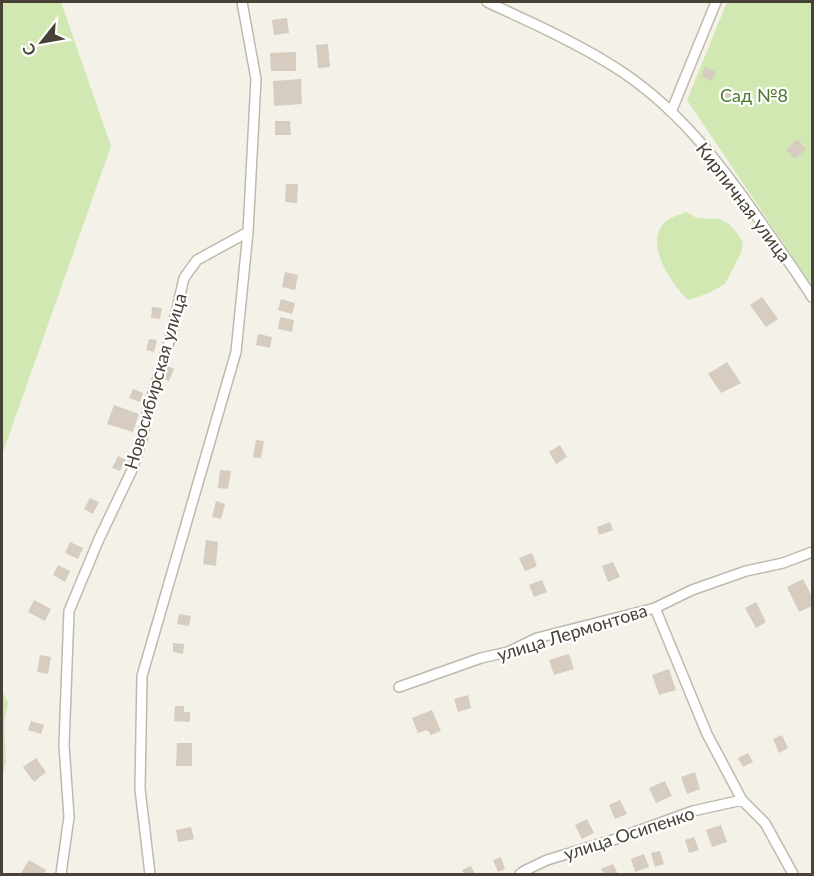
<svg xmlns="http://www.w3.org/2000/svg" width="814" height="876" viewBox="0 0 814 876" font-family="Lato,sans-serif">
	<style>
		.green { fill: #d1e8b3 }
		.building { fill: #d6ccbf }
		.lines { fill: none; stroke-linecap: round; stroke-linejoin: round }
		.minor-casing { stroke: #c0b8ac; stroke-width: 12 }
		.minor { stroke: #fff; stroke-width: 9 }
		.labels { text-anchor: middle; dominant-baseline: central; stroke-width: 4.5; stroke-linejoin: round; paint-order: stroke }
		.park-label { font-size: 18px; fill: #4b7a2b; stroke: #fff }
		.street-label { font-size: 18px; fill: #484137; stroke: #fff }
	</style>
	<rect width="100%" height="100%" fill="#f4f1e9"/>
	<!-- green -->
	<path class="green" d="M 2,2 L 61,2 L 111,146 L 2,455 Z
		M 727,2 L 812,2 L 812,286 L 687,100 Z
		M 686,212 L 697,218 L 719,219 L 729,224 L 737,233 L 743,242 L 741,253 L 725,284 L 709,293 L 688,300 C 671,284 643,243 665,222 C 671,217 679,215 686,212 Z
		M 2,691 L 8,702 L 4,725 L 6,761 L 2,778 Z"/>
	<!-- building -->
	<path class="building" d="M 287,18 L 289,33 L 274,35 L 272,20 Z
		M 328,44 L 330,67 L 318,68 L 316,45 Z
		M 296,52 L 296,71 L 271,71 L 270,53 Z
		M 705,67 L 716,72 L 712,81 L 701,76 Z
		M 301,79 L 302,104 L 274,106 L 273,81 Z
		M 722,89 L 733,93 L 729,102 L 719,97 Z
		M 275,121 L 290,121 L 291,135 L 275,135 Z
		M 797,139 L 806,149 L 795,159 L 786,150 Z
		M 286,184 L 298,184 L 297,203 L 285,202 Z
		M 285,272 L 298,275 L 295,290 L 282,287 Z
		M 762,297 L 778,319 L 766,327 L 750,305 Z
		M 281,299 L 295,303 L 292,314 L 278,310 Z
		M 152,307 L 162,308 L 160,319 L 151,318 Z
		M 280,317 L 294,320 L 292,332 L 278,329 Z
		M 258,334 L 272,337 L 270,348 L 256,345 Z
		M 149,339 L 157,340 L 154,352 L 146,350 Z
		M 727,362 L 741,383 L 721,393 L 708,374 Z
		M 168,366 L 174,369 L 169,381 L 162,378 Z
		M 133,389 L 143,393 L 140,402 L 129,398 Z
		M 114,405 L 139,414 L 133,432 L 107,424 Z
		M 256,440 L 264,441 L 261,458 L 253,457 Z
		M 560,445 L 567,457 L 556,464 L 549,452 Z
		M 118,456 L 126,460 L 120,471 L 112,468 Z
		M 220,470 L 231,471 L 228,489 L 218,488 Z
		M 90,498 L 99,502 L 93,514 L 84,509 Z
		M 216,501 L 225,504 L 221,519 L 212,517 Z
		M 610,522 L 613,530 L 599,535 L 597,527 Z
		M 206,540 L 218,542 L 216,566 L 203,564 Z
		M 70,542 L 83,548 L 78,559 L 65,553 Z
		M 532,553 L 537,566 L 525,571 L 519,558 Z
		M 613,562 L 620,577 L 608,582 L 602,566 Z
		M 58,565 L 70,571 L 65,582 L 53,575 Z
		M 803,579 L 812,597 L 812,606 L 799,612 L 787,587 Z
		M 542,580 L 547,592 L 534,597 L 529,585 Z
		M 34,600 L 51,609 L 45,621 L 28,612 Z
		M 756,602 L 766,622 L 756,628 L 745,608 Z
		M 179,614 L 191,616 L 189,626 L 177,624 Z
		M 173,643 L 184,644 L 183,654 L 173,652 Z
		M 569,654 L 574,669 L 554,675 L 549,660 Z
		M 40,655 L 51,657 L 48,674 L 37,672 Z
		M 669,669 L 676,690 L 659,695 L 652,675 Z
		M 468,695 L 471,708 L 458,712 L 454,699 Z
		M 175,706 L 184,706 L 184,712 L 190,712 L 190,722 L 174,721 Z
		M 432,710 L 441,731 L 431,735 L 427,730 L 418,733 L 412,718 Z
		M 31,721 L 44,725 L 41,734 L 28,730 Z
		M 782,735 L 788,748 L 779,753 L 773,739 Z
		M 177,743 L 192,743 L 192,766 L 176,766 Z
		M 748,753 L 753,762 L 743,767 L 738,758 Z
		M 36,758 L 46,772 L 34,782 L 23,767 Z
		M 695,772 L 700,789 L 687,794 L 681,777 Z
		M 665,781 L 672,796 L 656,803 L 649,788 Z
		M 620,800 L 627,814 L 615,819 L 609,805 Z
		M 587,819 L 594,833 L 582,839 L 575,825 Z
		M 721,825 L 727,842 L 712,847 L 706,830 Z
		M 191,827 L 194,839 L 178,842 L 176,830 Z
		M 694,837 L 699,850 L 689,853 L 685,840 Z
		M 660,851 L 664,864 L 655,867 L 651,853 Z
		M 644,854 L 649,867 L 635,872 L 631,859 Z
		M 501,857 L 505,869 L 498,872 L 493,860 Z
		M 29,860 L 46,870 L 44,874 L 23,874 L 21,873 Z
		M 613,864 L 618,874 L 604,874 L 601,869 Z
		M 471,866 L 475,874 L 464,874 L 462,870 Z"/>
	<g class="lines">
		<defs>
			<path id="minor" d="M 487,2 C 530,22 573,41 613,66 C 674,104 718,160 758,218 C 776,244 795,270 812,297
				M 671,112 L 716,2
				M 655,608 L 707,734 L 742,800 L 765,823 L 793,874
				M 399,687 L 481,658 L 508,652 L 537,638 L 655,608 L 692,590 L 746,571 L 783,563 L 812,552
				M 61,874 L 69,817 L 64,745 L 69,611 L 99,539 L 132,470 L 142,439 L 149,406 L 170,339 L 184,278 L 197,260 L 248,232
				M 150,874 L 140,789 L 142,676 L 236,352 L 248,232 L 256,79 L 242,2
				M 520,874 L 524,871 L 547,860 L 616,839 L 693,811 L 742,800"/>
		</defs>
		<!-- minor casing -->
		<use href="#minor" class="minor-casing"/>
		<!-- minor -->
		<use href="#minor" class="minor"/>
	</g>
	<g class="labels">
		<!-- park labels -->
		<g class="park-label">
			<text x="754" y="95">Сад №8</text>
		</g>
		<!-- street labels -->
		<g class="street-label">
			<text transform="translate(744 202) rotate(53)">Кирпичная улица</text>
			<text transform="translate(155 381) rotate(-74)">Новосибирская улица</text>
			<text transform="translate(572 632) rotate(-17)">улица Лермонтова</text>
			<text transform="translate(629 833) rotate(-18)">улица Осипенко</text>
		</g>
	</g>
	<!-- border -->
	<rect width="814" height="876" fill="none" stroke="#484137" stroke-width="6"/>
	<!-- north arrow -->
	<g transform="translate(42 42) rotate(239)" stroke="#ffffff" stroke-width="4.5" paint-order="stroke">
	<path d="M0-4.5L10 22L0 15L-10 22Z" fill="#484137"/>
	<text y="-9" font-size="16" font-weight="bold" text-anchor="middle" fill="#484137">С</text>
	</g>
</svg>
